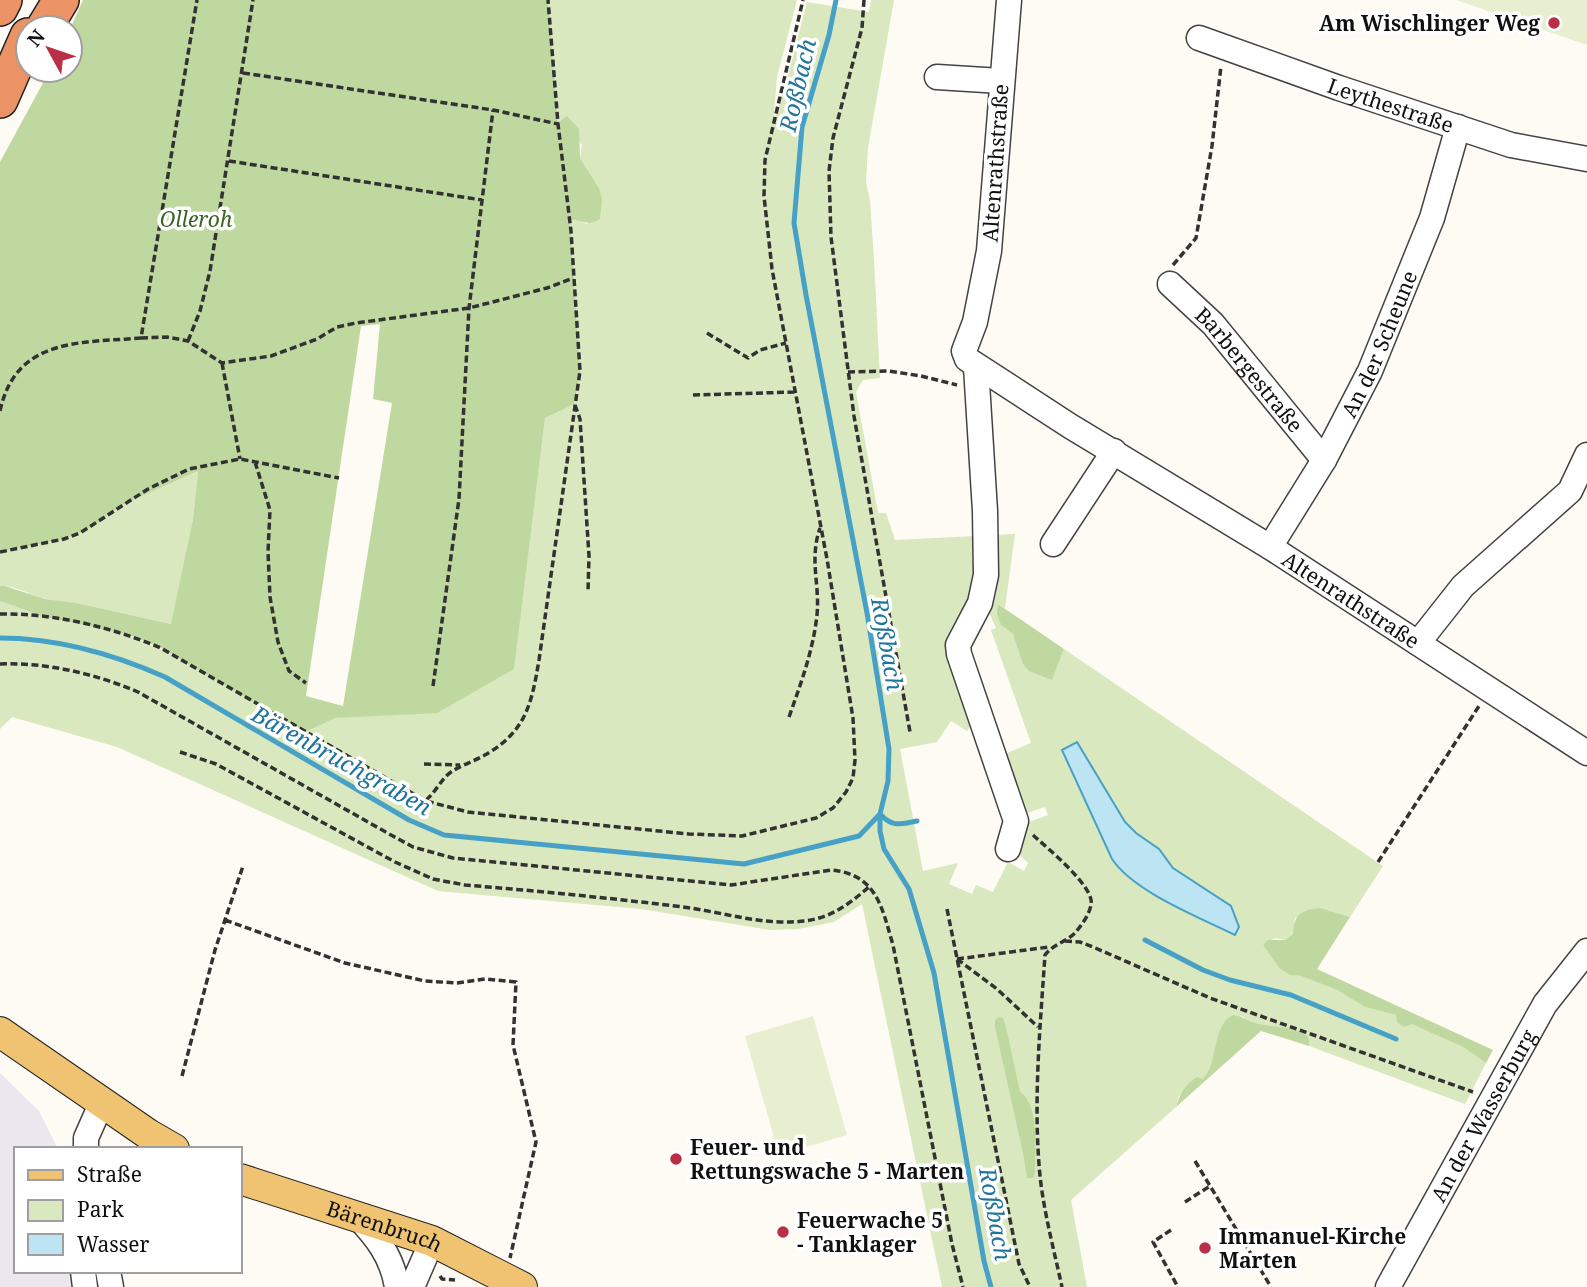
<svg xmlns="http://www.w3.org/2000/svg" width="1587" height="1287" viewBox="0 0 1587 1287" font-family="'Noto Serif',serif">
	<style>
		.industrial { fill: #ece6ee }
		.green { fill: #d9e8bf; fill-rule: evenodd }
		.forest { fill: #bfd89f; fill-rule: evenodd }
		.pitch { fill: #e8efd0 }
		.water { fill: #bce4f3; stroke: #47a1c6; stroke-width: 2 }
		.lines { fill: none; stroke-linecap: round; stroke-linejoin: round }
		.stream { stroke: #47a1c6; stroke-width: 5 }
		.minor-casing { stroke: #434343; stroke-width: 27 }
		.major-casing { stroke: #212121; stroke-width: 32 }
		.highway-casing { stroke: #212121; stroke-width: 38 }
		.path { stroke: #323232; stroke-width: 3.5; stroke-dasharray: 7 3.5; stroke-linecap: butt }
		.minor { stroke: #fff; stroke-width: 24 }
		.major { stroke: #f0c372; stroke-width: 30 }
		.highway { stroke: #eb9365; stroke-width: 35 }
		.poi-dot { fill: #b93046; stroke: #fff; stroke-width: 2.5 }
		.labels { text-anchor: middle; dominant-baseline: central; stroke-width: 7; stroke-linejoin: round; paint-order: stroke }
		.poi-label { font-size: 21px; font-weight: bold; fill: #101010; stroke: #fff; text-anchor: start }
		.street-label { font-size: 21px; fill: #101010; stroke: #fff }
		.park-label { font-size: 21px; font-style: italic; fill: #386523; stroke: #fff }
		.water-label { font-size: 23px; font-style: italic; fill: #20749c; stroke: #fff }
	</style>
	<rect width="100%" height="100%" fill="#fefbf4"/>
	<!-- industrial -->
	<path class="industrial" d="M 0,1073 L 39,1111 L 58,1149 L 16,1149 L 16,1271 L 92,1271 L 96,1287 L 0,1287 Z"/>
	<!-- green -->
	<path class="green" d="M 548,0 L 797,0 L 777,77 L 773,124 L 787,80 L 807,2 L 869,12 L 871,0 L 894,0 L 868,148 L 866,182 L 870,200 L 874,259 L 880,378 L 863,380 L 856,392 L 878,513 L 886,513 L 895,540 L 1015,534 L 1005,608 L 998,604 L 1001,625 L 1013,634 L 1029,670 L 1052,679 L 1064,649 L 1383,866 L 1350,917 L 1321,908 L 1295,918 L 1293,934 L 1285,940 L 1275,938 L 1263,945 L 1279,968 L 1290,975 L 1301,976 L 1337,990 L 1365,1007 L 1397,1015 L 1404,1027 L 1412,1023 L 1463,1047 L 1486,1063 L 1465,1104 L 1309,1046 L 1309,1040 L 1306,1035 L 1279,1027 L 1256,1024 L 1241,1016 L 1213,1064 L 1210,1073 L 1203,1079 L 1179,1096 L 1176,1107 L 1071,1200 L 1087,1287 L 942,1287 L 862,904 L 834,922 L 798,929 L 770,930 L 641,909 L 438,891 L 117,747 L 12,717 L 0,729 L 0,601 L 43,616 L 129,635 L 191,664 L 335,718 L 513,669 L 545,418 L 574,403 L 580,371 L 570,218 L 587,224 L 599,188 L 580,158 L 582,145 L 558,124 ZM 979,590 L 996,628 L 991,630 L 1031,743 L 1000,756 L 1024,814 L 1045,807 L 1048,815 L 1026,823 L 1025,836 L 1017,852 L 1028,863 L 1024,871 L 1008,862 L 993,892 L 976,885 L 972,894 L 949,884 L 958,863 L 923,871 L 900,749 L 937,742 L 951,721 L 967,731 L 975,719 L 954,641 Z
		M 198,471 L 193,519 L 172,624 C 130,615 89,608 47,599 C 31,596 17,585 0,586 L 0,552 L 64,539 L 80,533 L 97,524 L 122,505 Z"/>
	<!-- forest -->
	<path class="forest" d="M 83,0 L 548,0 L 558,123 L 567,116 L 579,129 L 580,158 L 599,188 L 602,200 L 600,219 C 589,226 582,221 570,219 L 580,371 L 574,404 L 545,418 L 514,669 L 437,713 L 335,718 L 305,732 L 161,648 L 129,635 L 42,616 L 0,601 L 0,586 L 5,586 L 45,599 L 75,603 L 171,624 L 193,519 L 198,471 L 122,505 L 97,524 L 80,533 L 64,539 L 0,552 L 0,162 L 50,70 L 70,70 L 70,29 ZM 380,324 L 373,399 L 392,403 L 343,706 L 306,696 L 361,326 Z
		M 998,604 L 1064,649 L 1052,680 L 1029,671 L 1023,664 L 1013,634 L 1001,625 L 997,614 Z
		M 1321,908 L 1350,917 L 1317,969 L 1493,1050 L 1486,1063 L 1463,1047 L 1412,1024 L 1404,1027 L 1397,1022 L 1396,1015 L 1365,1007 L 1337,990 L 1301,976 L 1290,975 L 1279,968 L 1263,945 L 1268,940 L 1285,940 L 1293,934 C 1294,914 1301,910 1321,908 Z
		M 1233,1015 C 1241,1016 1247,1020 1255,1023 C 1269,1027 1294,1026 1306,1035 C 1310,1039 1309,1042 1309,1046 L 1261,1031 L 1176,1107 C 1180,1094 1185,1084 1197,1077 L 1203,1079 C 1219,1063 1211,1026 1233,1015 Z
		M 999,1017 L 1003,1018 L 1006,1027 L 1020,1092 C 1040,1105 1035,1150 1035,1173 L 1033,1178 L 1027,1178 L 1023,1153 L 995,1027 L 995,1020 Z"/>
	<!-- pitch -->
	<path class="pitch" d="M 1456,0 L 1587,0 L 1587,45 Z
		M 813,1016 L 847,1135 L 779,1155 L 745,1036 Z"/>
	<!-- water -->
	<path class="water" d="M 1077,742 L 1125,822 L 1136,833 L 1159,849 L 1173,868 L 1231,906 L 1239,927 L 1235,935 C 1199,917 1134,892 1112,859 L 1062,750 Z"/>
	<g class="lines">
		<!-- stream -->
		<path class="stream" d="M 836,0 L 829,35 L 802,127 L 794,223 L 806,295 L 867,613 L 889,749 L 888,781 L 880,814 L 880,831 L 884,849 L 909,889 L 934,973 L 984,1261 L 991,1287
			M 0,638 C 57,638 113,654 165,677 L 409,820 L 444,835 L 744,864 L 859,836 L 880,814
			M 880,814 C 893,828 900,824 917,821
			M 1145,940 L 1203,970 L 1230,980 L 1291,995 L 1396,1039"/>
		<defs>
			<g id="minor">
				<path id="s1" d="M 1009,0 L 989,251 L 975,322 L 964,351 L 967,359 L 1070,426 L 1270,547 L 1587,753"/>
				<path id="s2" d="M 1199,38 L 1339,88 L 1511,145 L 1587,159"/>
				<path d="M 937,77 L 1001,81"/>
				<path id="s3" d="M 1170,284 L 1213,324 L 1324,460"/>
				<path d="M 976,367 L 985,511 L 986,575 L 980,603 L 958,645 L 959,654 L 1016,821 L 1008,849"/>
				<path d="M 1053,544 L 1114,451"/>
				<path id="s4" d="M 1270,547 L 1324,460 L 1370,371 L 1432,218 L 1458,127"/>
				<path d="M 1418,643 L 1463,586 L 1570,491 L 1587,455"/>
				<path d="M 86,1149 L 86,1138 L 102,1102"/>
				<path d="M 356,1215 C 377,1238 392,1256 397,1287"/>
				<path d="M 83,1271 L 85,1287"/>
				<path d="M 108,1271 L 111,1287"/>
				<path d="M 412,1287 L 432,1241"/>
				<path id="s5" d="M 1388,1287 L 1545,1004 L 1587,951"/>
			</g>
			<g id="major">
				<path d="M 0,1032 L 148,1134 L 174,1149"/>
				<path id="s6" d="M 240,1179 L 432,1241 L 522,1287"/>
			</g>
			<path id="highway" d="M 0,8 L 4,0
				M 44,28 L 61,0
				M 0,100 L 28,36"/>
		</defs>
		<!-- minor casing -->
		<use href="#minor" class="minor-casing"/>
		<!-- major casing -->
		<use href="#major" class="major-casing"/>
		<!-- highway casing -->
		<use href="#highway" class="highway-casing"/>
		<!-- path -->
		<path class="path" d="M 864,0 L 862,28 L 833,138 L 829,171 L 831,237 L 854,416 L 910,732
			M 243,73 L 493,110 L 558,124
			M 229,161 L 482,200
			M 1173,265 L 1196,238 L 1212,146 L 1221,66
			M 707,333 L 748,358 L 760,350 L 786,343
			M 141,338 L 167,337 L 188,341 L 222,363 L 271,356 L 317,339 L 337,327 L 356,323 L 469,308 L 547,288 L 573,278
			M 188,341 L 200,311 L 210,271 L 253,0
			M 222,363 L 240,459
			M 848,372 L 889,371 L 921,376 L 957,385
			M 693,395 L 795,392
			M 575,405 L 580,419 L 589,556 L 588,592
			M 0,411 C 16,337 81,343 141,338 L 197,0
			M 255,462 L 270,510 L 268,552 L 270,597 L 278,642 L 289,671 L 306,683
			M 0,552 L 64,539 L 80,533 L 148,489 L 189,469 L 240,459 L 339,478
			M 0,614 C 54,613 111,627 161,648 L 426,801 L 468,812 L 689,834 L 742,836 L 816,818 L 833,808 L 846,792 L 853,778 L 855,760 L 853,718 L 827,559 L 772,269 L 764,196 L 765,160 L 803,0
			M 0,664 C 46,662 96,674 138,692 L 391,835 L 413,847 L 453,858 L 731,885 L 831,870 C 877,874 882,908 893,945 L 952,1244 L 963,1287
			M 433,686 L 459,499 L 469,308 L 493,110
			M 789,717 C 801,683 813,651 817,615 C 820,584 809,560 820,528
			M 180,752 L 216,764 L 395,862 L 433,879 L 465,885 C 538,891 610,898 683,907 C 723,912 762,926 804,921 C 831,918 849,904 869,887
			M 424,764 L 460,765
			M 426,800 C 436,792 441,779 451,772 C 463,764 478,760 490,752 C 527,729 532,701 539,660 L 580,371 L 571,231 L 558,124 L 548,0
			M 1033,835 C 1046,847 1095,887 1091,904 C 1090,914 1081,926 1075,933 C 1066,942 1053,944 1045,955 C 1040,1028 1033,1103 1040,1176 C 1044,1213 1054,1250 1062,1287
			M 1378,862 L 1479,706
			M 947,909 L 1019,1264 L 1030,1287
			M 225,920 L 345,963 L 425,981 L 457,983 L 485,979 L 516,982 L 513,1045 L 536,1142 L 510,1258
			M 1065,941 L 1080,942 L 1093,947 L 1210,998 L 1473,1092
			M 957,959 L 997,989 L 1038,1027
			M 957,959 L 1049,947
			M 182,1076 L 215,950 L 243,866
			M 1195,1161 L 1271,1287
			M 1185,1202 L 1210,1186
			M 1171,1230 L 1153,1242 L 1178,1287
			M 440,1276 L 442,1279 L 455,1280"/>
		<!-- minor -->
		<use href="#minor" class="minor"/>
		<!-- major -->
		<use href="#major" class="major"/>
		<!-- highway -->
		<use href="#highway" class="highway"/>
	</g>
	<!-- markers -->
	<g class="poi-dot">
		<circle cx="1554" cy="23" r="7"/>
		<circle cx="676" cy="1159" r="7"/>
		<circle cx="783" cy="1232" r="7"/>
		<circle cx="1205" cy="1248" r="7"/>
	</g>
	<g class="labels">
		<!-- poi labels -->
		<g class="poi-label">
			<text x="1540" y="23" text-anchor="end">Am Wischlinger Weg</text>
			<text x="690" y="1147">Feuer- und<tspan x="690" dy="24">Rettungswache 5 - Marten</tspan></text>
			<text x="797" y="1220">Feuerwache 5<tspan x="797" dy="24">- Tanklager</tspan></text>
			<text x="1219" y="1236">Immanuel-Kirche<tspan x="1219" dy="24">Marten</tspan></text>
		</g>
		<!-- street labels -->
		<g class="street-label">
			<text stroke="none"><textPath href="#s2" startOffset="203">Leythestraße</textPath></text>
			<text transform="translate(995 163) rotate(-86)">Altenrathstraße</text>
			<text stroke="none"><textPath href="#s4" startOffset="231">An der Scheune</textPath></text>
			<text stroke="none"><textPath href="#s3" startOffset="117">Barbergestraße</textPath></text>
			<text stroke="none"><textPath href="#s1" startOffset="817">Altenrathstraße</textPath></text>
			<text stroke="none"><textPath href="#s5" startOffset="196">An der Wasserburg</textPath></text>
			<text stroke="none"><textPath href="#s6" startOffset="152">Bärenbruch</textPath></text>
		</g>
		<!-- park labels -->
		<g class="park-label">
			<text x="196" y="219">Olleroh</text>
		</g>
		<!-- water labels -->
		<g class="water-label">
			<text transform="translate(797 85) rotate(-77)">Roßbach</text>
			<text transform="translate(888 644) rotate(80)">Roßbach</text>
			<text transform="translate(342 760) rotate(29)">Bärenbruchgraben</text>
			<text transform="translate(996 1214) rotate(80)">Roßbach</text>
		</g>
	</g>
	<!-- legend -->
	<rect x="14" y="1147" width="228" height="126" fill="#ffffff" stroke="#9f9f9f" stroke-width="2"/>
	<rect x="28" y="1170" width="35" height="10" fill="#f0c372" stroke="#9f9f9f" stroke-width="2"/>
	<text x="77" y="1182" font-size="21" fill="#101010">Straße</text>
	<rect x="28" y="1200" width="35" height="21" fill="#d9e8bf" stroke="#9f9f9f" stroke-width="2"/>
	<text x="77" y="1217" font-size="21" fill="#101010">Park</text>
	<rect x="28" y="1234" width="35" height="21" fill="#bce4f3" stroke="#9f9f9f" stroke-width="2"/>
	<text x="77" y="1252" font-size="21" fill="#101010">Wasser</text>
	<!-- north arrow -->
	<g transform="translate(49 49) rotate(310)"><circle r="33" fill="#ffffff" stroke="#9f9f9f" stroke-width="2"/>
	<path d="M0-5L12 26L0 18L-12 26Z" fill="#b93046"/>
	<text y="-10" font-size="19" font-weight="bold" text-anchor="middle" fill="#101010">N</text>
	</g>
</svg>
